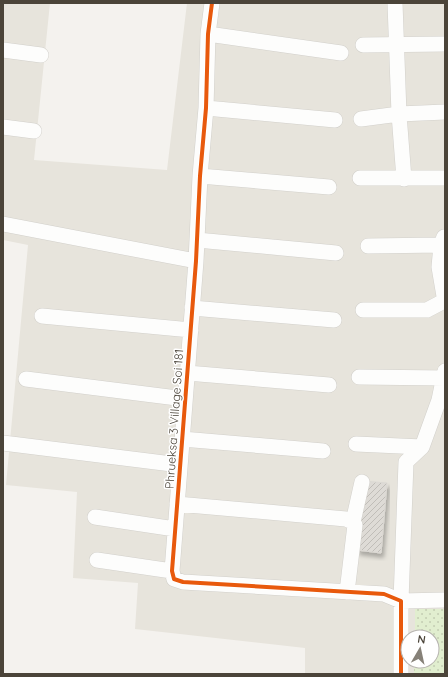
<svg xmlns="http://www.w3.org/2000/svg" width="448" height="677" viewBox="0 0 448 677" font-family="Quicksand,sans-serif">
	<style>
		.residential { fill: #e7e4dc; fill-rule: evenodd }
		.park { fill: url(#park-dots) }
		.building { fill: url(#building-hatch); stroke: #dcd9d4; filter: url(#shadow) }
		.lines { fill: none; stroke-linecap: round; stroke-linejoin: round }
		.minor-casing { stroke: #d2d0cb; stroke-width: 16 }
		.minor { stroke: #fdfdfc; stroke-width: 15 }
		.cycleway-casing { stroke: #fff; stroke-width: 6 }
		.cycleway { stroke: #e8590c; stroke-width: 4 }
		.labels { text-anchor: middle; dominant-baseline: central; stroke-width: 3; stroke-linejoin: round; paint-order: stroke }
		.street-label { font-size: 12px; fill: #4b4439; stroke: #fff }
	</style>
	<defs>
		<pattern id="park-dots" width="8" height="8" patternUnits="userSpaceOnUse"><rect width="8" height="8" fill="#e1eecf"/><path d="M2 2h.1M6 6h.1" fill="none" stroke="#c3cdb2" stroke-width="1.8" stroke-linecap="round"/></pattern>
		<pattern id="building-hatch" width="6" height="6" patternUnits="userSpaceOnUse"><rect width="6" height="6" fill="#dedbd6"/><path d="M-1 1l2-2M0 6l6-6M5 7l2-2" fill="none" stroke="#c0bdb8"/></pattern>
		<filter id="shadow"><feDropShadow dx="2.5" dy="4.5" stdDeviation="2" flood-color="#0004"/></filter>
	</defs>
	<rect width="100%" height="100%" fill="#f4f2ee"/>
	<!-- residential -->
	<path class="residential" d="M 3,3 L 50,3 L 34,160 L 167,170 L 187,3 L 445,3 L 445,674 L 305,674 L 305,648 L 135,629 L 138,583 L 73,578 L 77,492 L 6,485 L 28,245 L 3,240 ZM 408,637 L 432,637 L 432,661 L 408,661 Z"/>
	<!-- park -->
	<path class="park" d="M 415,609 L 445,609 L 445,674 L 414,674 L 414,661 L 432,661 L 432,637 L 415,637 Z"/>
	<!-- building -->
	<path class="building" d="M 363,481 L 387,483 L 381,553 L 357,550 Z"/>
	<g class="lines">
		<defs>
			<path id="minor" d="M 212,3 L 208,34 L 206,108 L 200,176 L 196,261 L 172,571 L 174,579 L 183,582 L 384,594 L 401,601 L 401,674
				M 395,3 L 399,114 L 404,179
				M 208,34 L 341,53
				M 363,45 L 445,44
				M 3,50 L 41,55
				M 206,108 L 335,120
				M 361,119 L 399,114 L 445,112
				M 3,127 L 34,131
				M 200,176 L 329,187
				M 360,178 L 445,178
				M 3,224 L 196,261
				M 444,237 L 441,245 L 439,267 L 445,302
				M 197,240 L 336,253
				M 368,246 L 441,245
				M 192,308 L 334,320
				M 363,310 L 427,310 L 444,301
				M 42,316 L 191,330
				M 445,371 L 439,400 L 422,447 L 406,462 L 401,601 L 445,600
				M 187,373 L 329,385
				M 359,377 L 445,378
				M 26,379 L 185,399
				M 182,439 L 323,451
				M 3,443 L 180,465
				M 356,444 L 422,447
				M 177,504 L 346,519 L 353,522 L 355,525 L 347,592
				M 95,517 L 175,529
				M 353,522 L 362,482
				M 97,560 L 172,571"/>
		</defs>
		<!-- minor casing -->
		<use href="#minor" class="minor-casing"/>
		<!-- minor -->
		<use href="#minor" class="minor"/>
		<defs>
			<path id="cycleway" d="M 212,3 L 208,34 L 206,108 L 200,176 L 196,261 L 172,571 L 174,579 L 183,582 L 384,594 L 401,601 L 401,674"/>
		</defs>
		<!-- cycleway casing -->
		<use href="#cycleway" class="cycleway-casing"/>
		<!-- cycleway -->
		<use href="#cycleway" class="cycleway"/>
	</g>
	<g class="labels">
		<!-- street labels -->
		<g class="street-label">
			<text transform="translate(174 419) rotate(-86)">Phrueksa 3 Village Soi 181</text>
		</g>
	</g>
	<!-- border -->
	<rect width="448" height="677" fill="none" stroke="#4b4439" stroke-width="8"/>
	<!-- north arrow -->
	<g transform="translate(420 649) rotate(9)"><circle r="19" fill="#ffffff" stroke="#b7b4b0"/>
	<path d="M0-3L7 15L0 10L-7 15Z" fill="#868178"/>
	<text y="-6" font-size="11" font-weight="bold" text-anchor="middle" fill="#4b4439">N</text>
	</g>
</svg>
